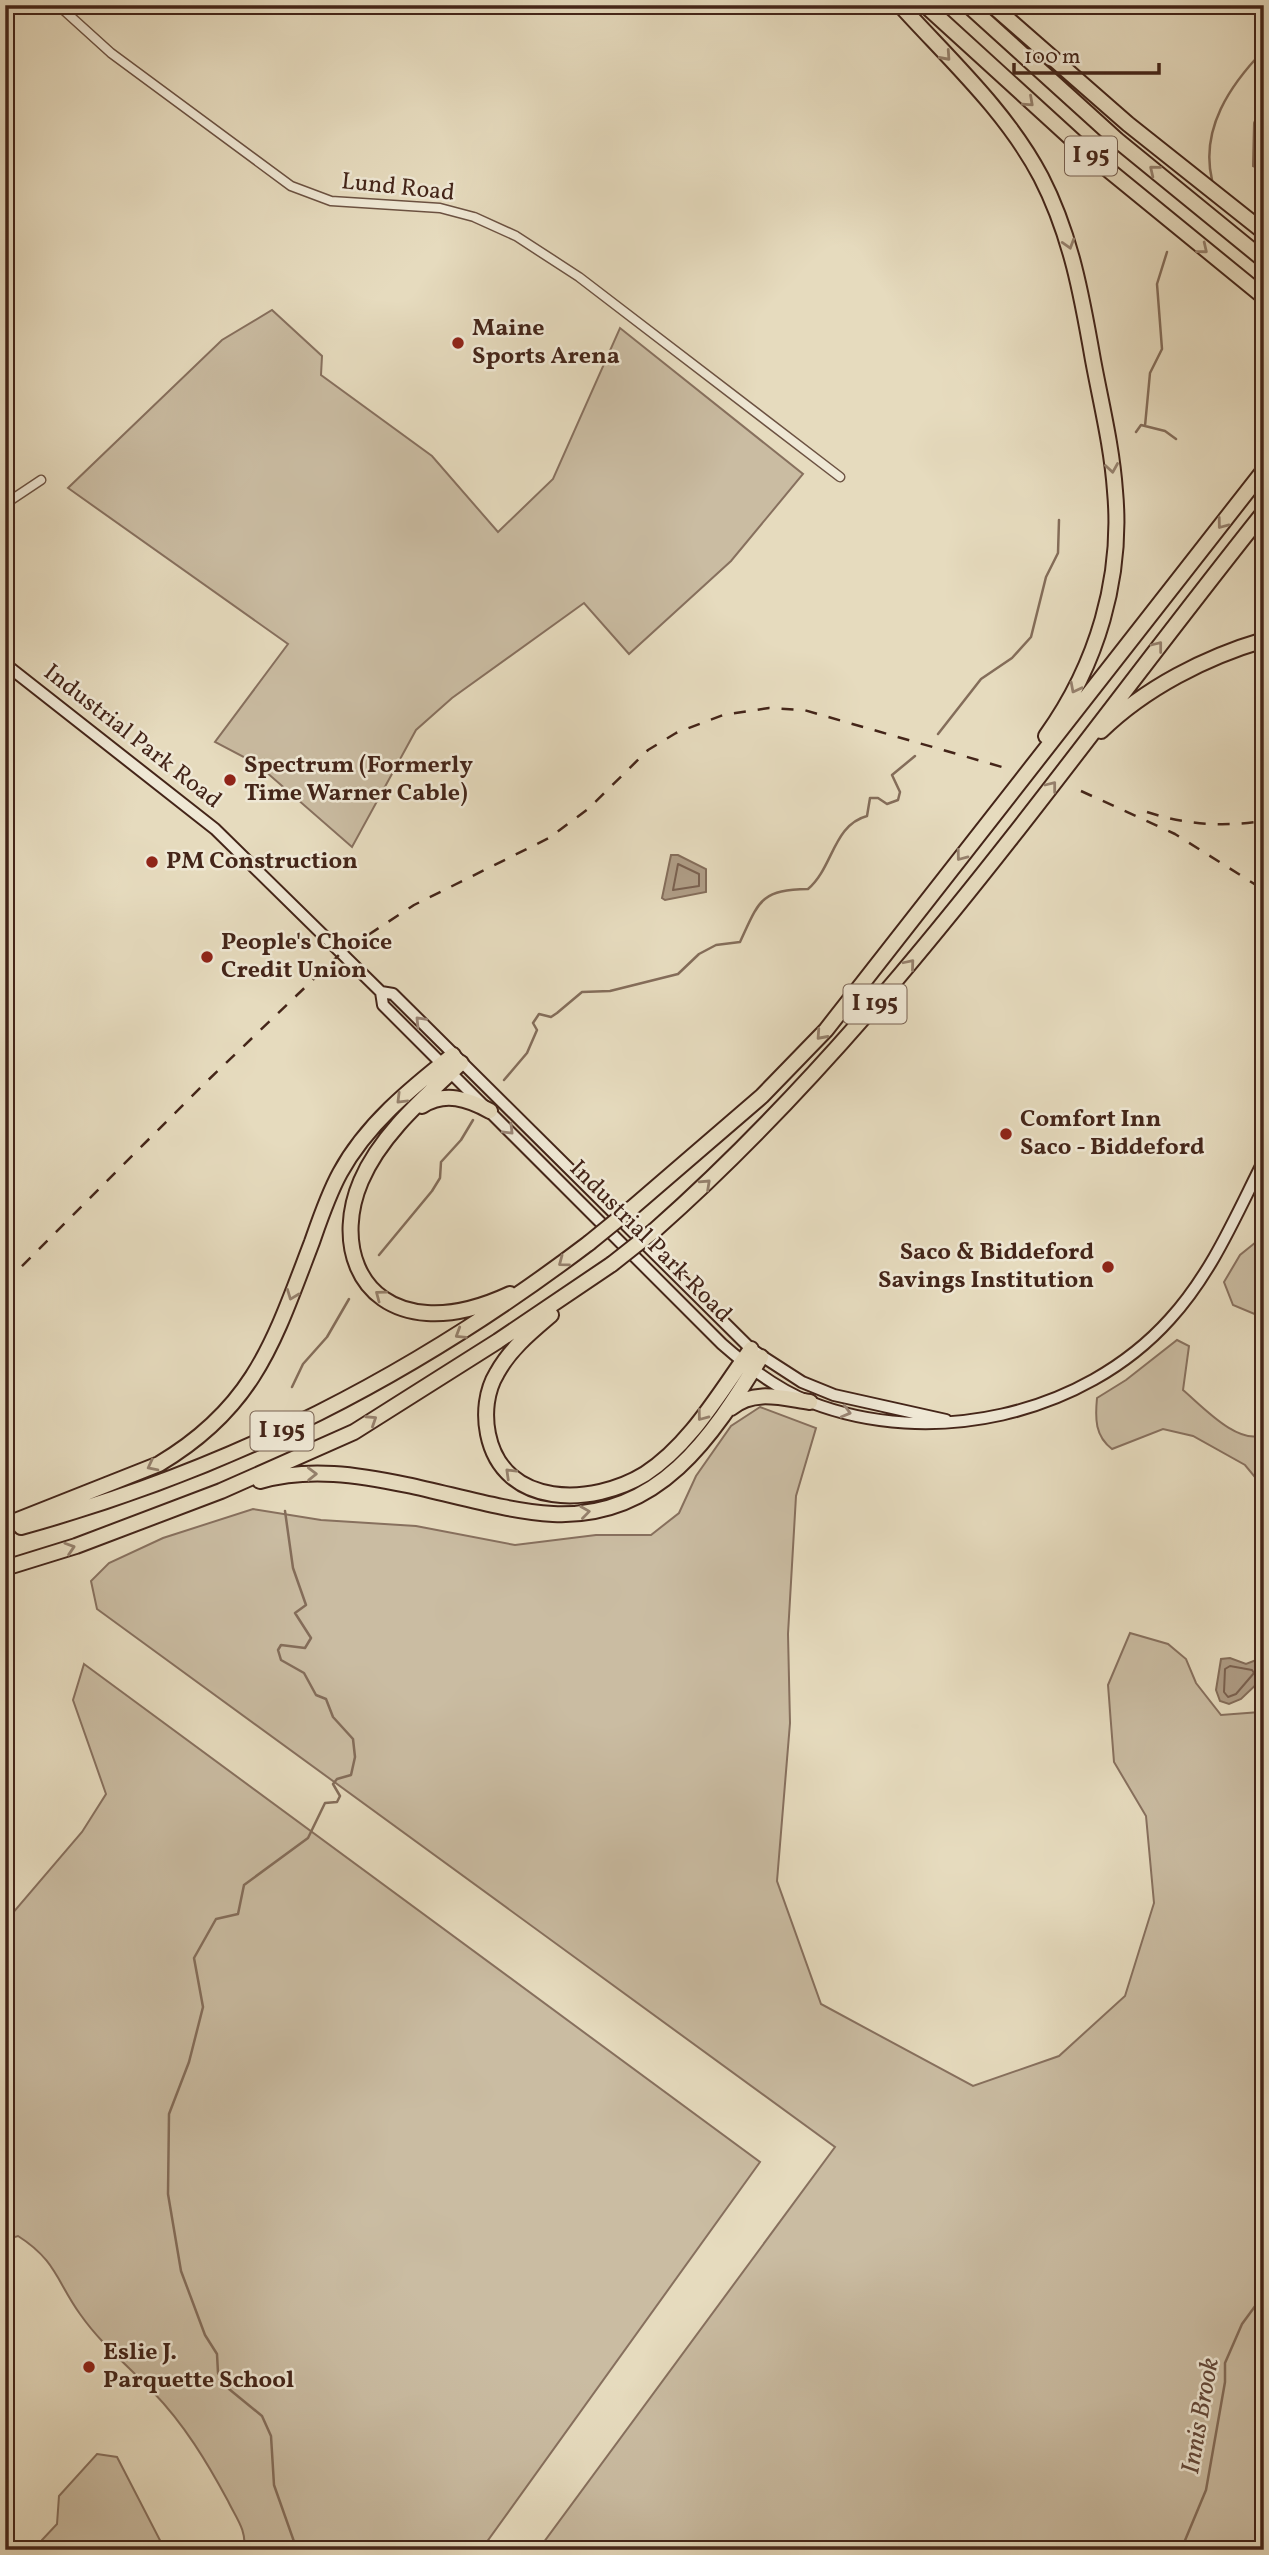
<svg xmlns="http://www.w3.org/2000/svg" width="1269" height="2555" viewBox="0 0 1269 2555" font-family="Vollkorn,serif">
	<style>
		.green { fill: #cabca2; stroke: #87705e; stroke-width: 2 }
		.water { fill: #af9d86; stroke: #846d5a; stroke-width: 2 }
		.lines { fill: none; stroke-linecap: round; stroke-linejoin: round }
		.shore { stroke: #7a6150; stroke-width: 2 }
		.stream { stroke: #846d5a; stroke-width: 2.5 }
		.street-casing { stroke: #6c5242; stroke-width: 11 }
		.secondary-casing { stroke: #442519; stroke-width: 14 }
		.highway-casing { stroke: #442519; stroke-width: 18 }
		.street { stroke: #efe8d5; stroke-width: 8 }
		.secondary { stroke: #efe8d5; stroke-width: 10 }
		.highway { stroke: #e6dbbe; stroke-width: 14 }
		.rail { stroke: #442519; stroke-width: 2.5; stroke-dasharray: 12 12; stroke-linecap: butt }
		.highway-bridge-casing { stroke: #442519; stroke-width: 18; stroke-linecap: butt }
		.highway-bridge { stroke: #e6dbbe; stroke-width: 14 }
		.oneway { stroke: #95806c }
		.oneway2 { stroke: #9a8677 }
		.poi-dot { fill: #8f2418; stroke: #efe8d5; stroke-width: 2.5 }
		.labels { text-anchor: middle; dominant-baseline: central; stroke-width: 5; stroke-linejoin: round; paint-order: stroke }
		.shield { fill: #efe8d5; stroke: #776051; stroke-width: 2 }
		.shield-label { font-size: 23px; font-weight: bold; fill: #442519 }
		.street-label { font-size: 24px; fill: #442519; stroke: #efe8d5 }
		.poi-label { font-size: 24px; font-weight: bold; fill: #442519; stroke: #efe8d5; text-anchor: start }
		.water-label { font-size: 26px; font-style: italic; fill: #64493a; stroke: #efe8d5 }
	</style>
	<rect width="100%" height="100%" fill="#e6dbbe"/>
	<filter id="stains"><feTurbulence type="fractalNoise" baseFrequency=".00286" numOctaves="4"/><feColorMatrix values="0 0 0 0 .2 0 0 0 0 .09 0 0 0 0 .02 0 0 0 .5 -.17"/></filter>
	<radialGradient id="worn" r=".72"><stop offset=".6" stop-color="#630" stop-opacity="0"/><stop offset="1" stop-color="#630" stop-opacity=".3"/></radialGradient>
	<!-- green -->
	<path class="green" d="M 1264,100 L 1264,171 L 1253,166 L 1254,123 Z
		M 272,310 L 322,356 L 321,375 L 432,456 L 498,532 L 553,479 L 620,328 L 803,474 L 731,561 L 629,654 L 584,603 L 452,698 L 416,730 L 352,847 L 257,764 L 215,742 L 288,644 L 68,488 L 222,340 Z
		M 1256,1242 L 1264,1244 L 1264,1318 L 1233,1305 L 1224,1282 L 1240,1255 Z
		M 1177,1340 L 1189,1346 L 1183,1390 C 1201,1405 1239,1447 1264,1434 L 1264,1488 L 1245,1465 L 1193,1436 L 1163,1429 L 1112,1449 C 1095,1436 1095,1419 1097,1398 L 1126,1380 Z
		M 760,1407 L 816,1428 L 796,1496 L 788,1634 L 790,1723 L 777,1881 L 821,2004 L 973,2086 L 1059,2056 L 1125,1996 L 1154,1903 L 1146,1816 L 1114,1762 L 1108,1685 L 1130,1633 L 1168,1644 L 1186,1659 L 1196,1683 L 1221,1715 L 1260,1712 L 1264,1708 L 1264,2550 L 538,2550 L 835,2147 L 97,1609 L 91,1581 L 109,1563 L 163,1538 L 253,1509 L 321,1520 L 416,1526 L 515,1545 L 596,1535 L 651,1535 L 679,1513 L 696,1476 L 731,1426 Z
		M 84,1664 L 760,2162 L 481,2550 L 244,2550 C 247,2530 236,2518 228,2501 C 207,2462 184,2424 153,2392 C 128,2366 101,2344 80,2314 C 57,2282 56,2260 18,2236 L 5,2240 L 5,1922 L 82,1832 L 106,1794 L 73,1700 Z
		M 97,2454 L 117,2457 L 165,2550 L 41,2550 L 42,2540 L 57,2524 L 59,2496 Z"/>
	<!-- water -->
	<path class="water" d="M 671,855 L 678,855 L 706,869 L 706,892 L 665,900 L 662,898 Z
		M 1264,1657 L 1264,1677 L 1241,1699 L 1229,1704 L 1220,1701 L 1216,1690 L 1221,1659 L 1230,1658 L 1246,1664 Z"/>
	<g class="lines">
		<!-- shore -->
		<path class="shore" d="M 678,864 L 699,874 L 699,886 L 673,890 Z
			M 1230,1666 L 1252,1670 L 1254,1673 L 1236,1694 L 1228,1697 L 1224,1692 L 1225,1669 Z"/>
		<!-- stream -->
		<path class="stream" d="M 1212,180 C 1200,129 1230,85 1264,50
			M 1145,426 L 1150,373 L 1162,349 L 1157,284 L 1167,252
			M 1136,432 L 1141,425 L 1165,431 L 1176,439
			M 938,734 L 981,679 L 1012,658 L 1031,637 L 1046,577 L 1058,553 L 1059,520
			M 504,1080 L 527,1053 L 537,1030 L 533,1023 L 539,1014 L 551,1017 L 557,1013 L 582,992 L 610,991 L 678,974 L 699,954 L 716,945 L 740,942 C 759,901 760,890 808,889 C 833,868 833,825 867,816 L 870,798 L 878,798 L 887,804 L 898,800 L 900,792 L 892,775 L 915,756
			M 379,1255 L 432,1191 L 440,1178 L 441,1162 L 461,1140 L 473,1120
			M 292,1387 L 303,1364 L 327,1337 L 349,1299
			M 285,1511 L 293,1568 L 306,1605 L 295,1613 L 311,1638 L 305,1648 L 281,1645 L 278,1650 L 281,1660 L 304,1673 L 316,1695 L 326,1699 L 333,1717 L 353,1739 L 355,1757 L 351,1775 L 337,1779 L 333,1784 L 340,1796 L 337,1802 L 325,1803 L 308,1838 L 244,1885 L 238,1914 L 216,1919 L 194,1958 L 203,2007 L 189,2062 L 169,2114 L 168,2194 L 181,2271 L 205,2335 L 217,2354 L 218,2373 L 229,2389 L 262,2416 L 271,2436 L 274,2485 L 297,2550
			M 1181,2550 L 1206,2490 L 1225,2382 L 1225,2363 L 1242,2324 L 1264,2294"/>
		<defs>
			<path id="street" d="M 58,5 L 111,53 L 291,186 L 331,201 L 440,208 L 474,217 L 516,236 L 579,277 L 840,477
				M 5,504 L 41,480"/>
			<path id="secondary" d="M 5,664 L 215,829 L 381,992 L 393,994 L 751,1349 L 802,1382 L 834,1395 L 946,1420
				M 381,992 L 383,1005 L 722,1344 C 747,1366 778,1390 810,1402 C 930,1449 1083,1416 1170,1319 C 1212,1273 1236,1215 1264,1160"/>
			<path id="highway" d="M 900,5 C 949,59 1007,112 1041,177 C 1071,235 1082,297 1093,360 C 1101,403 1112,447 1115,491 C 1123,578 1097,665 1046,736
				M 925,5 L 1084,150 L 1264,297
				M 968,5 L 1117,140 L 1264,260
				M 992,5 L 1128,124 L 1264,232
				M 1101,731 C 1145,688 1206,657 1264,640
				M 461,1063 C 425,1097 381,1134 361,1181 C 336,1239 355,1308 427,1313 C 456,1315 484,1306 510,1294
				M 422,1106 C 445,1091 468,1099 490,1111
				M 632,1208 L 762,1096 L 826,1030 L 1264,470
				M 655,1230 C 891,1021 1068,757 1264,512
				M 551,1315 C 531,1332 510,1349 497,1373 C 486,1391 484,1414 488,1434 C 503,1509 593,1506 645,1474 C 690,1445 720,1392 751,1349
				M 731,1408 C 754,1389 782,1398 810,1402
				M 260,1481 C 309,1467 359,1475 407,1485 C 455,1495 505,1511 553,1514 C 659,1519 712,1437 761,1357
				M 5,1525 L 159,1464 C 255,1407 274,1341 312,1242 C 320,1219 328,1195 340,1173 C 366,1125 410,1089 453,1055
				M 21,1527 C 232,1469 415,1375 589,1243
				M 5,1568 L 76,1546 L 221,1491 L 354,1432 L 498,1341 L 612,1264"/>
		</defs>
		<!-- street casing -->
		<use href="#street" class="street-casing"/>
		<!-- secondary casing -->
		<use href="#secondary" class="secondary-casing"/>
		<!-- highway casing -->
		<use href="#highway" class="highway-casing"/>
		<!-- street -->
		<use href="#street" class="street"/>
		<!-- secondary -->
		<use href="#secondary" class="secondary"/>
		<!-- highway -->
		<use href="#highway" class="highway"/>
		<!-- rail -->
		<path class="rail" d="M 1081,791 L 1175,834 L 1264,890
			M 1147,812 C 1186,825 1223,827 1264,821
			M 5,1283 L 203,1085 L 342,952 L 414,905 L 549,838 L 588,809 L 648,750 L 676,733 L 723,715 L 769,708 L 804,710 L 1009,769"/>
		<defs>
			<path id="highway-bridge" d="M 589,1243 L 632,1208
				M 612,1264 L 655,1230"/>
		</defs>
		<!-- highway-bridge casing -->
		<use href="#highway-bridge" class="highway-bridge-casing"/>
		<!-- highway-bridge -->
		<use href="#highway-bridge" class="highway-bridge"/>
	</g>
	<!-- one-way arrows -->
	<defs><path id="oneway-chevron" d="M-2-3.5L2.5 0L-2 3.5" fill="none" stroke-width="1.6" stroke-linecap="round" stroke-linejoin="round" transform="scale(1.75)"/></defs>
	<g class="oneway">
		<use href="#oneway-chevron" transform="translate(946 56) rotate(48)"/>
		<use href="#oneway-chevron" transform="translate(1029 102) rotate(42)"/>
		<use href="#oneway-chevron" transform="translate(1154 170) rotate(-141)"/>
		<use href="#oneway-chevron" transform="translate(1069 244) rotate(73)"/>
		<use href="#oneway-chevron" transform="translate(1203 249) rotate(39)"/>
		<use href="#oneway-chevron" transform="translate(1112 468) rotate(81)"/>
		<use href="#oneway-chevron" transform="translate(1222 524) rotate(127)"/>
		<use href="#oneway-chevron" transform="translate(1158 646) rotate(-52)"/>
		<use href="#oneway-chevron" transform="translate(1075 688) rotate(117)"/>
		<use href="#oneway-chevron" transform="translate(1052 786) rotate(-52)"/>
		<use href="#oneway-chevron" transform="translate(961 856) rotate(127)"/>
		<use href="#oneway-chevron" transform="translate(910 964) rotate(-50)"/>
		<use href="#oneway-chevron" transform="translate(821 1035) rotate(132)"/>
		<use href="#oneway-chevron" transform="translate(401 1099) rotate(135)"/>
		<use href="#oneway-chevron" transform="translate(706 1184) rotate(-43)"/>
		<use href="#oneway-chevron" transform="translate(563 1262) rotate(143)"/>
		<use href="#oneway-chevron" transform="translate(292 1295) rotate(111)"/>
		<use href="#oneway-chevron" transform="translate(380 1295) rotate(-143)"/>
		<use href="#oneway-chevron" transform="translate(460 1334) rotate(148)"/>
		<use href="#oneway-chevron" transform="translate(702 1416) rotate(127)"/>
		<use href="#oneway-chevron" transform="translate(372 1420) rotate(-33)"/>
		<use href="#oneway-chevron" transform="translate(152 1466) rotate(153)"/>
		<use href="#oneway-chevron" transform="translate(510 1473) rotate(-136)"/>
		<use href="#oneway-chevron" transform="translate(312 1474) rotate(-1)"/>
		<use href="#oneway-chevron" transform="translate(585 1512) rotate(-8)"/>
		<use href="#oneway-chevron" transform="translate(70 1548) rotate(-18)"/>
	</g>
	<g class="oneway2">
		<use href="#oneway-chevron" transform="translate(420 1021) rotate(-134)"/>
		<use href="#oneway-chevron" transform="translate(509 1130) rotate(45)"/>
		<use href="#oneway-chevron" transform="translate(846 1412) rotate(15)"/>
	</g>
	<!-- markers -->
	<g class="poi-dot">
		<circle cx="458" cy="343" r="7"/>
		<circle cx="230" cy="780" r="7"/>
		<circle cx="152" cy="862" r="7"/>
		<circle cx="207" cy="957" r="7"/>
		<circle cx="1006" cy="1134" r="7"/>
		<circle cx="1108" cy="1267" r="7"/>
		<circle cx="89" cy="2367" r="7"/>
	</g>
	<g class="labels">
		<!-- shield labels -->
		<g class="shield">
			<rect x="1065" y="136.5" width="52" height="39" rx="5"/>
			<rect x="843.5" y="984.5" width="63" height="39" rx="5"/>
			<rect x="250.5" y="1411.5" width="63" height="39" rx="5"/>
		</g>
		<g class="shield-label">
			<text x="1091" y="156">I 95</text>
			<text x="875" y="1004">I 195</text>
			<text x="282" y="1431">I 195</text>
		</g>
		<!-- street labels -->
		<g class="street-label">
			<text transform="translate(398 188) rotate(6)">Lund Road</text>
			<text transform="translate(132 737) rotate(38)">Industrial Park Road</text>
			<text transform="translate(650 1242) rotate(45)">Industrial Park Road</text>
		</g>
		<!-- poi labels -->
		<g class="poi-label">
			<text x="472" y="329">Maine<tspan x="472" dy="28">Sports Arena</tspan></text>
			<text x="244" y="766">Spectrum (Formerly<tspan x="244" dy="28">Time Warner Cable)</tspan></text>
			<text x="166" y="862">PM Construction</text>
			<text x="221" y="943">People's Choice<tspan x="221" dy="28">Credit Union</tspan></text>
			<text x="1020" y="1120">Comfort Inn<tspan x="1020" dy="28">Saco - Biddeford</tspan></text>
			<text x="1094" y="1253" text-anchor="end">Saco &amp; Biddeford<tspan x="1094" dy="28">Savings Institution</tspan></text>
			<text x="103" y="2353">Eslie J.<tspan x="103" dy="28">Parquette School</tspan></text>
		</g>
		<!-- water labels -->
		<g class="water-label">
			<text transform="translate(1201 2416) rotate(-80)">Innis Brook</text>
		</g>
	</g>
	<!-- margin -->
	<rect width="1269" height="2555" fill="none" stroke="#e6dbbe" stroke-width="28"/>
	<rect x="7" y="7" width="1255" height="2541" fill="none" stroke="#442519" stroke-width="3.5"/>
	<rect x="14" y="14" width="1241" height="2527" fill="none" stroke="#442519" stroke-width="2"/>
	<!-- scale -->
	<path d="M1014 63v10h145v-10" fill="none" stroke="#442519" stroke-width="3.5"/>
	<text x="1024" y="63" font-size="21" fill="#442519" stroke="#efe8d5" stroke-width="5" paint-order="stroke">100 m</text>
	<rect width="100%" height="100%" filter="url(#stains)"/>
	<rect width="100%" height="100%" fill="url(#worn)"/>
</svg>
